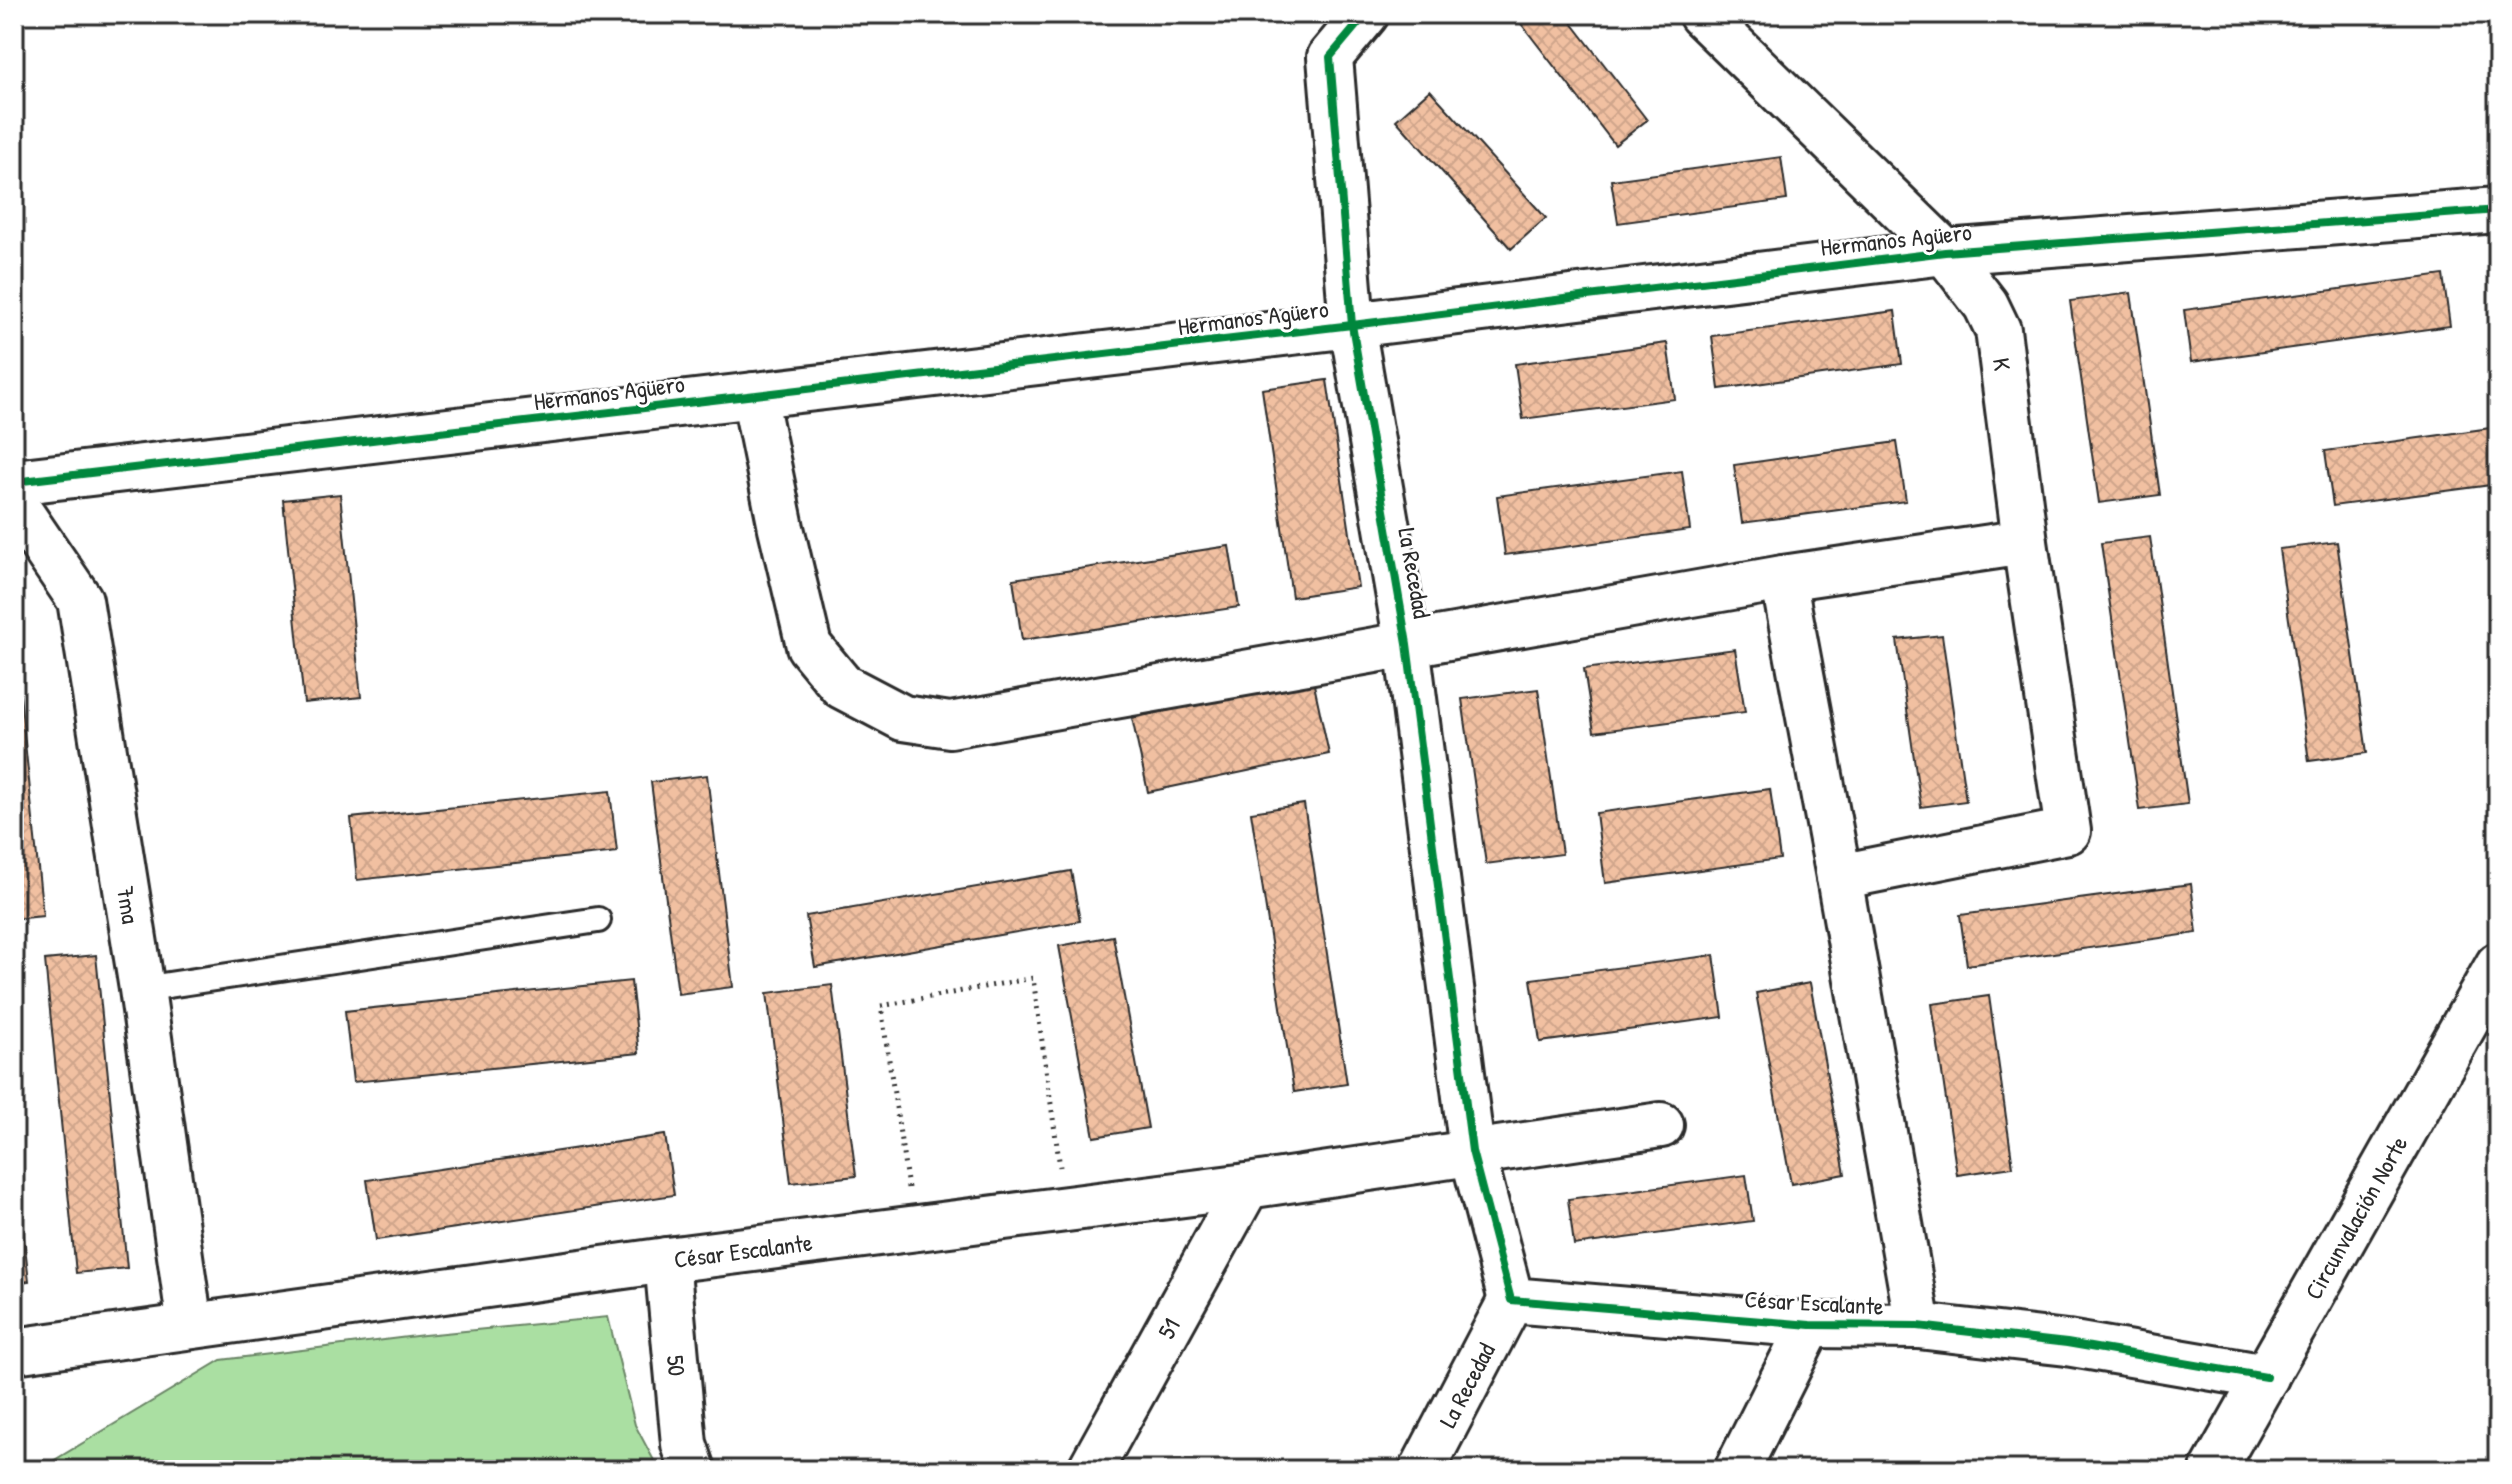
<svg xmlns="http://www.w3.org/2000/svg" width="2512" height="1484" viewBox="0 0 2512 1484" font-family="'Patrick Hand',sans-serif">
	<style>
		.grass { fill: #aadfa2; stroke: #6a8566; stroke-width: 2 }
		.building { fill: url(#building-cross-hatch); stroke: #2b2b2b; stroke-width: 2 }
		.lines { fill: none; stroke-linecap: round; stroke-linejoin: round }
		.lane-casing { stroke: #2b2b2b; stroke-width: 30 }
		.street-casing { stroke: #2b2b2b; stroke-width: 50 }
		.secondary-casing { stroke: #2b2b2b; stroke-width: 50 }
		.path { stroke: #2b2b2b; stroke-width: 5; stroke-dasharray: 2 6; stroke-linecap: butt }
		.lane { stroke: #fff; stroke-width: 24 }
		.street { stroke: #fff; stroke-width: 44 }
		.secondary { stroke: #fff; stroke-width: 44 }
		.cycleway-casing { stroke: #fff; stroke-width: 13 }
		.cycleway { stroke: #00873e; stroke-width: 8 }
		.labels { text-anchor: middle; dominant-baseline: central; stroke-width: 6; stroke-linejoin: round; paint-order: stroke }
		.street-label { font-size: 24px; fill: #2b2b2b; stroke: #fff }
	</style>
	<defs>
		<pattern id="building-cross-hatch" width="8" height="8" patternUnits="userSpaceOnUse" patternTransform="scale(2)"><rect width="8" height="8" fill="#f1c0a1"/><path d="M0 0l8 8M0 8l8-8" fill="none" stroke="#cfa58b"/></pattern>
	</defs>
	<rect width="100%" height="100%" fill="#fff"/>
	<filter id="ink" filterUnits="userSpaceOnUse"><feTurbulence type="fractalNoise" baseFrequency=".0125" numOctaves="2"/><feDisplacementMap in="SourceGraphic" scale="16" xChannelSelector="R" yChannelSelector="G"/><feConvolveMatrix kernelMatrix="1 2 1 2 8 2 1 2 1" color-interpolation-filters="sRGB"/></filter>
	<g filter="url(#ink)">
		<!-- grass -->
		<path class="grass" d="M 608,1317 L 635,1425 L 659,1470 L 38,1470 L 221,1360 L 424,1335 Z"/>
		<!-- building -->
		<path class="building" d="M 1519,14 L 1565,14 L 1647,120 L 1615,145 L 1516,17 Z
			M 1430,90 L 1546,218 L 1511,249 L 1396,120 Z
			M 1781,157 L 1787,200 L 1618,223 L 1611,180 Z
			M 2443,275 L 2450,326 L 2191,362 L 2184,310 Z
			M 2131,293 L 2160,495 L 2099,503 L 2070,301 Z
			M 1895,311 L 1902,364 L 1719,389 L 1712,336 Z
			M 1667,343 L 1675,399 L 1523,419 L 1515,364 Z
			M 1327,380 L 1358,587 L 1292,597 L 1262,389 Z
			M 2498,427 L 2498,484 L 2333,506 L 2325,451 Z
			M 1897,442 L 1906,501 L 1742,523 L 1734,465 Z
			M 1682,471 L 1690,530 L 1505,555 L 1497,496 Z
			M 340,494 L 361,697 L 304,703 L 283,500 Z
			M 2150,537 L 2188,804 L 2140,810 L 2101,543 Z
			M 2337,542 L 2367,753 L 2309,761 L 2279,549 Z
			M 1229,546 L 1239,607 L 1022,640 L 1013,579 Z
			M 1942,635 L 1966,801 L 1921,807 L 1897,640 Z
			M 14,636 L 43,916 L 14,919 Z
			M 1735,649 L 1745,712 L 1594,732 L 1584,669 Z
			M 1313,680 L 1329,754 L 1148,792 L 1132,718 Z
			M 1538,689 L 1562,854 L 1486,864 L 1462,699 Z
			M 707,775 L 733,987 L 678,994 L 651,782 Z
			M 1770,789 L 1780,859 L 1605,883 L 1596,813 Z
			M 610,791 L 617,852 L 357,880 L 351,818 Z
			M 1304,804 L 1347,1084 L 1294,1092 L 1251,812 Z
			M 1071,871 L 1080,921 L 815,967 L 806,916 Z
			M 2191,884 L 2197,933 L 1967,965 L 1960,915 Z
			M 1113,936 L 1148,1128 L 1094,1137 L 1059,946 Z
			M 96,955 L 127,1268 L 76,1273 L 45,960 Z
			M 1714,955 L 1723,1017 L 1540,1042 L 1531,979 Z
			M 631,981 L 639,1053 L 353,1082 L 345,1011 Z
			M 1810,983 L 1845,1174 L 1791,1184 L 1756,993 Z
			M 832,985 L 856,1176 L 791,1183 L 767,993 Z
			M 1989,996 L 2013,1167 L 1957,1175 L 1932,1004 Z
			M 665,1135 L 674,1195 L 376,1240 L 367,1180 Z
			M 1746,1175 L 1753,1221 L 1574,1245 L 1568,1199 Z
			M 23,1229 L 29,1281 L 14,1283 L 14,1230 Z"/>
		<g class="lines">
			<defs>
				<path id="lane" d="M 142,989 L 598,920"/>
				<g id="street">
					<path d="M 1366,14 L 1330,57 L 1352,325 L 1407,644 L 1472,1151 L 1511,1300 L 1810,1325 L 1918,1326 L 2067,1343 L 2266,1377"/>
					<path id="s1" d="M 1701,14 L 1945,252 L 1986,305 L 1998,330 L 2025,542 L 2068,831 L 1839,877"/>
					<path d="M 754,395 L 781,528 L 809,646 L 842,686 L 903,718 L 950,725 L 1783,578 L 2025,542"/>
					<path d="M 14,482 L 1352,325 L 1945,252 L 2498,210"/>
					<path id="s2" d="M 14,503 L 80,600 L 142,989 L 190,1326"/>
					<path d="M 1783,578 L 1839,877 L 1918,1326"/>
					<path id="s3" d="M 667,1260 L 684,1444 L 693,1470"/>
					<path id="s4" d="M 14,1351 L 667,1260 L 1247,1186 L 1661,1125"/>
					<path id="s5" d="M 1090,1470 L 1247,1186"/>
					<path id="s6" d="M 1422,1470 L 1511,1300"/>
					<path d="M 1737,1470 L 1810,1325"/>
				</g>
				<g id="secondary">
					<path id="s7" d="M 2213,1470 L 2498,965"/>
				</g>
			</defs>
			<!-- lane casing -->
			<use href="#lane" class="lane-casing"/>
			<!-- street casing -->
			<use href="#street" class="street-casing"/>
			<!-- secondary casing -->
			<use href="#secondary" class="secondary-casing"/>
			<!-- path -->
			<path class="path" d="M 908,1188 L 881,1006 L 1033,978 L 1060,1167"/>
			<!-- lane -->
			<use href="#lane" class="lane"/>
			<!-- street -->
			<use href="#street" class="street"/>
			<!-- secondary -->
			<use href="#secondary" class="secondary"/>
			<defs>
				<path id="cycleway" d="M 1366,14 L 1330,57 L 1352,325 L 1407,644 L 1472,1151 L 1511,1300 L 1810,1325 L 1918,1326 L 2067,1343 L 2266,1377
					M 14,482 L 1352,325 L 1945,252 L 2498,210"/>
			</defs>
			<!-- cycleway casing -->
			<use href="#cycleway" class="cycleway-casing"/>
			<!-- cycleway -->
			<use href="#cycleway" class="cycleway"/>
		</g>
	</g>
	<g class="labels">
		<!-- street labels -->
		<g class="street-label">
			<text transform="translate(1896 239) rotate(-6)">Hermanos Agüero</text>
			<text transform="translate(1253 317) rotate(-7)">Hermanos Agüero</text>
			<text stroke="none"><textPath href="#s1" startOffset="470">K</textPath></text>
			<text transform="translate(609 392) rotate(-7)">Hermanos Agüero</text>
			<text transform="translate(1415 573) rotate(80)">La Recedad</text>
			<text stroke="none"><textPath href="#s2" startOffset="426">7ma</textPath></text>
			<text stroke="none"><textPath href="#s7" startOffset="290">Circunvalación Norte</textPath></text>
			<text stroke="none"><textPath href="#s4" startOffset="736">César Escalante</textPath></text>
			<text transform="translate(1814 1302) rotate(3)">César Escalante</text>
			<text stroke="none"><textPath href="#s5" startOffset="162">51</textPath></text>
			<text stroke="none"><textPath href="#s3" startOffset="106">50</textPath></text>
			<text stroke="none"><textPath href="#s6" startOffset="96">La Recedad</textPath></text>
		</g>
	</g>
	<!-- margin -->
	<rect width="2512" height="1484" fill="none" stroke="#fff" stroke-width="48"/>
	<rect x="24" y="24" width="2464" height="1436" fill="none" stroke="#2b2b2b" stroke-width="3" filter="url(#ink)"/>
</svg>
